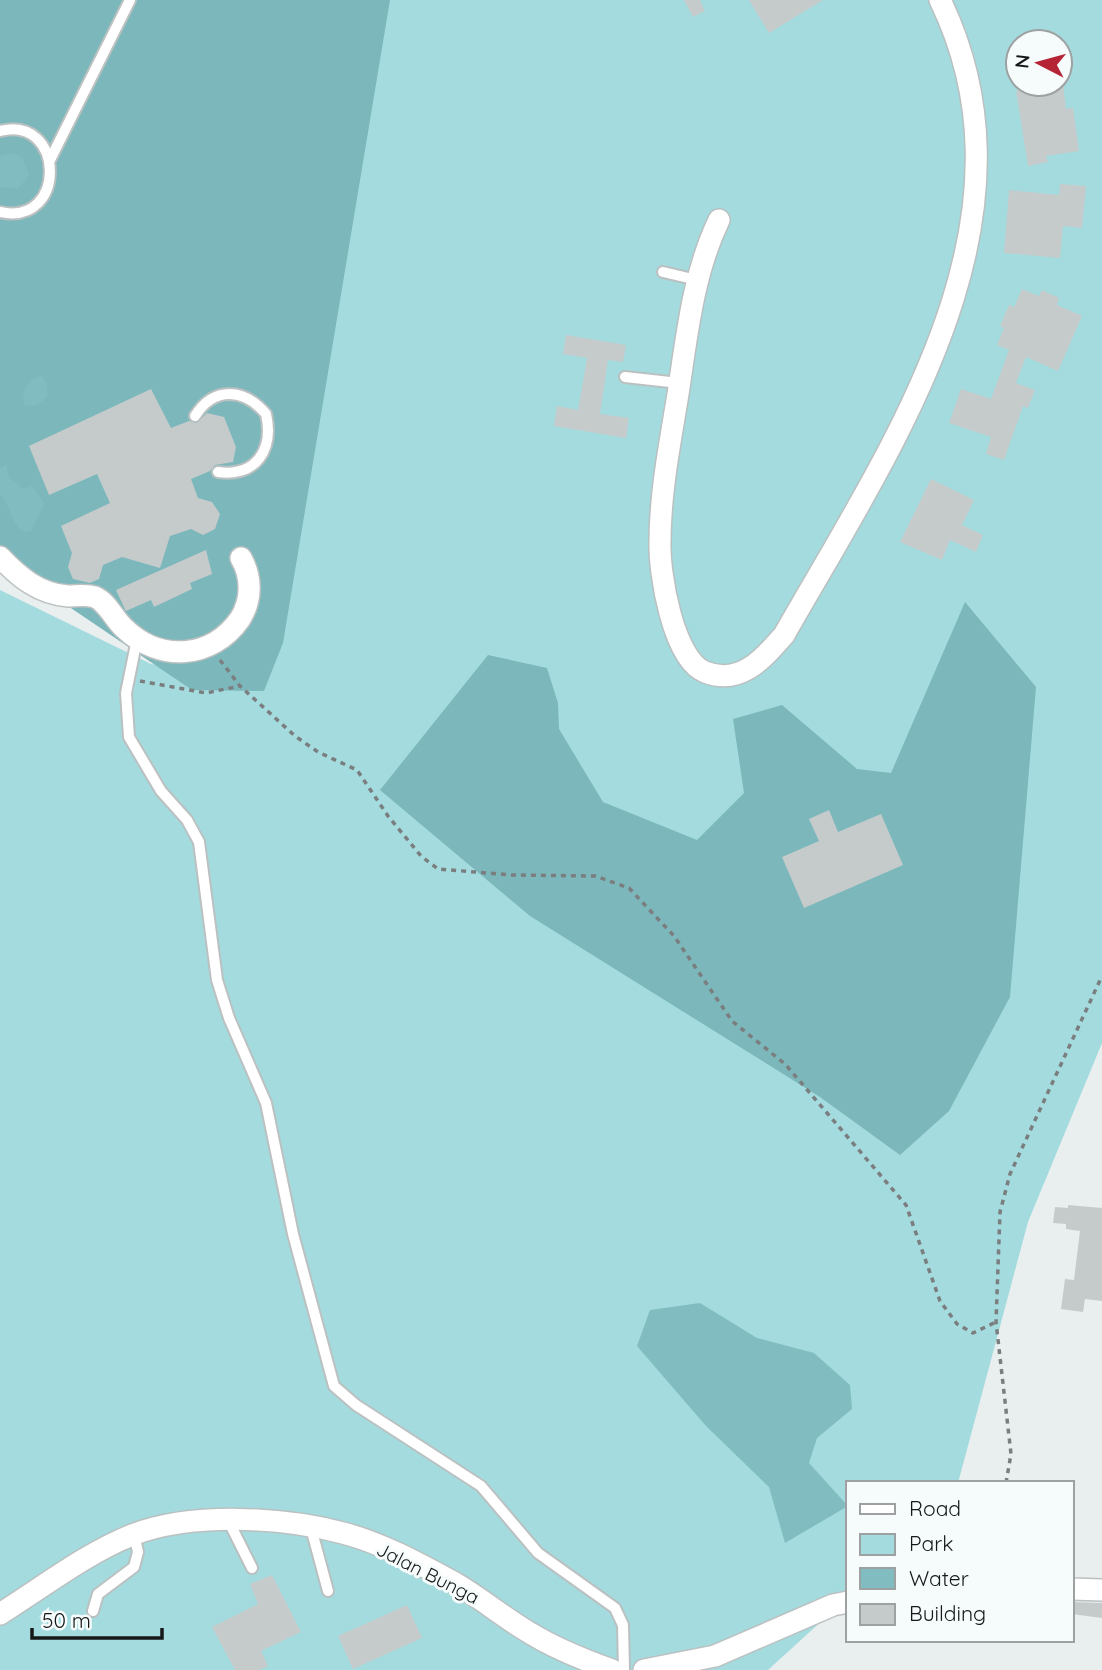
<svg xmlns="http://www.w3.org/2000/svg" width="1102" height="1670" viewBox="0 0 1102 1670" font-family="Quicksand,sans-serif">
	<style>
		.green { fill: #a4dbde; fill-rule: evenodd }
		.forest { fill: #7cb7bb }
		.water { fill: #81bcc0 }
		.building { fill: #c5cbcb }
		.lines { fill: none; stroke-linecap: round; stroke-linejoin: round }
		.lane-casing { stroke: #bbc0c1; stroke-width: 14 }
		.street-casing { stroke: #bbc0c1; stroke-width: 24 }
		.path { stroke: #7b7e7f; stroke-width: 3.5; stroke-dasharray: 5 5; stroke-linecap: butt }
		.lane { stroke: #fff; stroke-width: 10 }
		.street { stroke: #fff; stroke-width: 21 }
		.labels { text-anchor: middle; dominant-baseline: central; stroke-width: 6; stroke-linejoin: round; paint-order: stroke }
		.street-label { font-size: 19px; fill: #171919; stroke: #f6fcfc }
	</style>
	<rect width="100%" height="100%" fill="#e9eeef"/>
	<!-- green -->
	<path class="green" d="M 371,0 L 1102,0 L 1102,1043 L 1028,1222 L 958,1483 L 848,1483 L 848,1597 L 768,1670 L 0,1670 L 0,590 L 151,664 L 194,672 ZM 1018,42 L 1060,42 L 1060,84 L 1018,84 Z"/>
	<!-- forest -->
	<path class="forest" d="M 0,0 L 390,0 L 283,643 L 264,691 L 192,690 L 0,560 Z
		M 965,602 L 1036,687 L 1010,997 L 949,1111 L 900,1155 L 820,1097 L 530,916 L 380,790 L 488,655 L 547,668 L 558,703 L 559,729 L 603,802 L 697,840 L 744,793 L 733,719 L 782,705 L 857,769 L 891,773 Z"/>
	<!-- water -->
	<path class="water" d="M 12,153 L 23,158 L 29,175 L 18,189 L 0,187 L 0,156 Z
		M 42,376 L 47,383 L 47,397 L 37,405 L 25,406 C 20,392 27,378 42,376 Z
		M 6,465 L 9,477 L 23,489 L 31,485 L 45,503 L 31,531 L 24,532 C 9,523 12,506 0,495 L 0,468 Z
		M 700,1303 L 757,1338 L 814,1353 L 850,1385 L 852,1409 L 817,1438 L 809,1463 L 848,1506 L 785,1543 L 769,1487 L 706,1426 L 637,1346 L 650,1310 Z"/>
	<!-- building -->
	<path class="building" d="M 684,0 L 700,0 L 705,11 L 693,17 Z
		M 749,0 L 823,0 L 769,33 Z
		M 1034,84 L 1063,84 L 1066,109 L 1073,108 L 1079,151 L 1046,156 L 1048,162 L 1028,166 L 1016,91 L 1034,88 Z
		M 1060,184 L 1086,186 L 1082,228 L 1063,226 L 1060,258 L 1004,253 L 1009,190 L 1059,195 Z
		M 1022,289 L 1039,296 L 1042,290 L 1059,298 L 1057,305 L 1082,316 L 1058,371 L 1026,357 L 1016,383 L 1035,390 L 1028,408 L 1023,406 L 1004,460 L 986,454 L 991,437 L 949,423 L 961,389 L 991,399 L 1009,350 L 997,345 L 1004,328 L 1000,326 L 1009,305 L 1014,307 Z
		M 566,335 L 626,345 L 623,362 L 608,360 L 600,414 L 629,418 L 626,438 L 554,426 L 557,406 L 578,410 L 587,358 L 563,354 Z
		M 151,389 L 171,428 L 189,421 L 197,423 L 207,413 L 224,417 L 236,447 L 233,462 L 215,465 L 210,471 L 191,479 L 198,498 L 212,502 L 220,514 L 215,529 L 203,535 L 191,529 L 170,536 L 160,568 L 122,557 L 103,565 L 99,579 L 90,583 L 73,579 L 68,567 L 72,553 L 61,526 L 110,503 L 97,474 L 49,495 L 29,446 Z
		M 931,479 L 974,500 L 962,525 L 983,535 L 976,552 L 950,540 L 942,560 L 900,542 Z
		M 206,550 L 212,574 L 190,583 L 192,589 L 154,607 L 151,600 L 126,611 L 123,605 L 116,590 Z
		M 829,810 L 838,832 L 881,814 L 903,865 L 804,908 L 782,857 L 819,841 L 809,819 Z
		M 1068,1205 L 1102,1208 L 1102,1301 L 1085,1299 L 1083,1312 L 1061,1309 L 1065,1279 L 1074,1280 L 1080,1231 L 1066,1229 L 1066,1224 L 1053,1223 L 1055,1207 L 1068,1208 Z
		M 272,1575 L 301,1632 L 261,1651 L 268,1666 L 260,1670 L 235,1670 L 212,1627 L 258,1604 L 250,1584 Z
		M 1072,1602 L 1102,1603 L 1102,1618 L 1072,1614 Z
		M 407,1605 L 422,1638 L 353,1669 L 338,1636 Z"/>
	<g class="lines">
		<defs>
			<path id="lane" d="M 0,131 C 65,114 68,227 0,212
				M 50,160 L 130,0
				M 663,272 L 697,280
				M 625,377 L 679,383
				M 195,416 C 214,386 244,388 266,414 C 274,450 256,477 218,472
				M 137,639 L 126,693 L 129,737 L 161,791 L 187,820 L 199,842 L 217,980 L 229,1018 L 266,1103 L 293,1234 L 334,1386 L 356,1405 L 481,1486 L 538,1553 L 615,1608 L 623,1625 L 624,1670
				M 228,1520 L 252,1568
				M 311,1528 L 328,1591
				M 93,1611 L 98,1594 L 134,1567 L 138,1552 L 134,1534"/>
			<path id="street" d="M 719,220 C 693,274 687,335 678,394 C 670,443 660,493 660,542 C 659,573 673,659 705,672 C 740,686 763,659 784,635 C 891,447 1048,222 940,0
				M 0,557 C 19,577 39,594 68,596 C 76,596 86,594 95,597 C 108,603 114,619 124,628 C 160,663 212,659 240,619 C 252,600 252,577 241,558
				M 1072,1589 L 1102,1590
				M 0,1614 C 43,1587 85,1554 132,1535 C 192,1512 282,1517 343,1533 C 382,1543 420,1564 455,1583 C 481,1598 504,1618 530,1633 C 556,1649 584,1660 612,1670
				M 644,1670 L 715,1656 L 833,1605 L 848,1602"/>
		</defs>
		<!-- lane casing -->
		<use href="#lane" class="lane-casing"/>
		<!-- street casing -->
		<use href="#street" class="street-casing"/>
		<!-- path -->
		<path class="path" d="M 220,660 L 240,686 L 295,736 L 318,752 L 357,770 L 388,816 L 421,856 L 438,869 L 512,875 L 595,876 L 629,888 L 674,936 L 732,1021 L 785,1064 L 906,1205 L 940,1301 L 957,1324 L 973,1333 L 996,1322
			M 140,681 L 206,693 L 240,686
			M 1006,1483 L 1011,1454 L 996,1322 L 1000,1212 L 1010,1174 L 1102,976"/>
		<!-- lane -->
		<use href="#lane" class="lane"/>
		<!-- street -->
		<use href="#street" class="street"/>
	</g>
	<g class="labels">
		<!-- street labels -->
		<g class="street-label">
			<text transform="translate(428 1573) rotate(27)">Jalan Bunga</text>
		</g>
	</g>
	<!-- legend -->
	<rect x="846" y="1481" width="228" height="161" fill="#f6fcfc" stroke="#9da1a1" stroke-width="2"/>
	<rect x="860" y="1504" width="35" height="10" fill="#ffffff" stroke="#9da1a1" stroke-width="2"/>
	<text x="909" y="1516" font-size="21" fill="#171919">Road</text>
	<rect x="860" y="1534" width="35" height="21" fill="#a4dbde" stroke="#9da1a1" stroke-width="2"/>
	<text x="909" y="1551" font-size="21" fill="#171919">Park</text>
	<rect x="860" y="1568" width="35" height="21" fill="#81bcc0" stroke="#9da1a1" stroke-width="2"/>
	<text x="909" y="1586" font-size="21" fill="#171919">Water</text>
	<rect x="860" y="1604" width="35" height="21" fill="#c5cbcb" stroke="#9da1a1" stroke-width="2"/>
	<text x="909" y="1621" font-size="21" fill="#171919">Building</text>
	<!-- north arrow -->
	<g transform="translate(1039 63) rotate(276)"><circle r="33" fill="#f6fcfc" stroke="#9da1a1" stroke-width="2"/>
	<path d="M0-5L12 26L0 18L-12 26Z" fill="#b52435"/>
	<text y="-10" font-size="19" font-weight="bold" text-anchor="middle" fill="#171919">N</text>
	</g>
	<!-- scale -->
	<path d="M32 1628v10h130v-10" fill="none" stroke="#171919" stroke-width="3.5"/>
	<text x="42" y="1628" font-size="21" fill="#171919" stroke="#f6fcfc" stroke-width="5" paint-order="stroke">50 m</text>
</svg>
